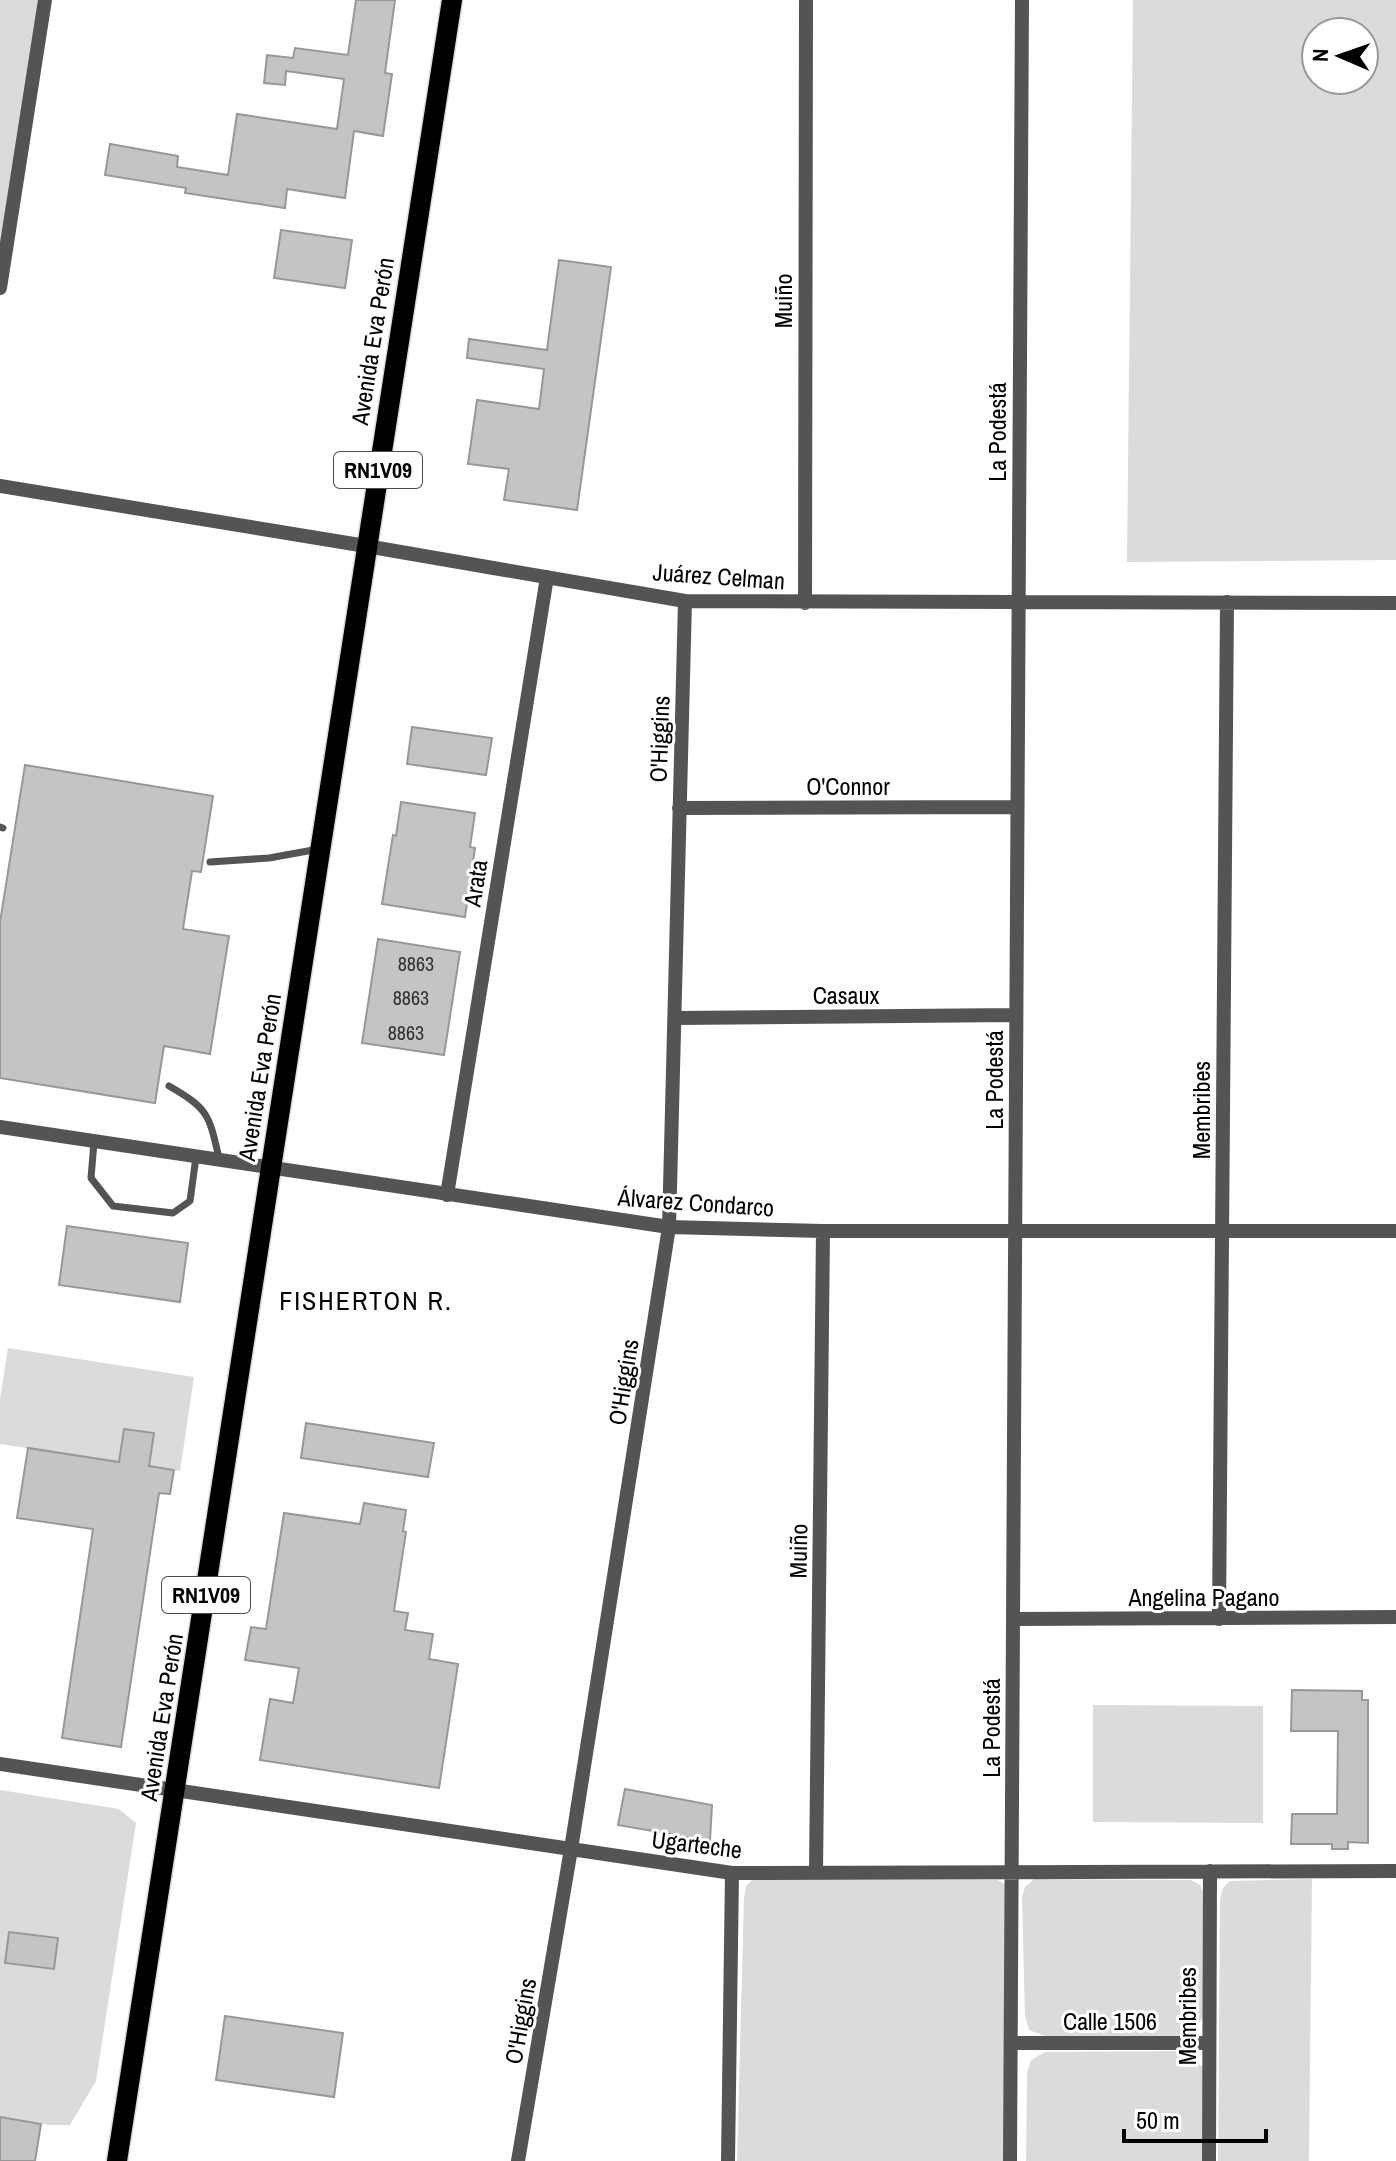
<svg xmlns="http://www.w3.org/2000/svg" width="1396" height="2161" viewBox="0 0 1396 2161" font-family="'Archivo Narrow',sans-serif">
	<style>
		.green { fill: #dbdbdb; fill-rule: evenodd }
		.building { fill: #c4c4c4; stroke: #989898; stroke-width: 2 }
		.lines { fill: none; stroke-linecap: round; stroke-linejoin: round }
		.primary-casing { stroke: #dbdbdb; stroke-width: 23 }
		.lane { stroke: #545454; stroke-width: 7 }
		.street { stroke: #545454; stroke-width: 14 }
		.primary { stroke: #000; stroke-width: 20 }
		.labels { text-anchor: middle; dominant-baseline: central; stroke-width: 6; stroke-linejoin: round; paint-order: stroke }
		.number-label { font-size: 20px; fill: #313131 }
		.shield { fill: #fff; stroke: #4c4c4c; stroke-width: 2 }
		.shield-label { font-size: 22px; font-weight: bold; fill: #000 }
		.street-label { font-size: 24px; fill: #000; stroke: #fff }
		.neighbourhood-label { font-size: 26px; letter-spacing: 2px; fill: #000; stroke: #fff }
	</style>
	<rect width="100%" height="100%" fill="#fff"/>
	<!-- green -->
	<path class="green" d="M 0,0 L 45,0 L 0,288 Z
		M 1133,0 L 1396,0 L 1396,560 L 1127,562 ZM 1364,32 L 1364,80 L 1316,80 L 1316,32 Z
		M 8,1348 L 194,1377 L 180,1471 L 0,1444 L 0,1399 Z
		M 1093,1705 L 1263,1706 L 1263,1823 L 1093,1822 Z
		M 0,1790 L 119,1809 L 136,1823 L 96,2081 L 70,2125 L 49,2125 L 0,2117 Z
		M 1034,1879 L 1191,1880 L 1200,1885 L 1204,1894 L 1203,2017 L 1194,2030 L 1184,2037 L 1045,2036 L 1029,2030 L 1025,2015 L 1022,1897 L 1025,1887 Z
		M 1312,1879 L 1309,2161 L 1218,2161 L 1220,1900 L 1223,1888 L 1230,1881 Z
		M 752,1880 L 997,1880 L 1005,1884 L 1005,2161 L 737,2161 L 744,1898 L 746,1886 Z
		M 1184,2051 L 1203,2067 L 1202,2161 L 1026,2161 L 1027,2073 L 1031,2060 L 1045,2052 Z"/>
	<!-- building -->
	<path class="building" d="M 356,0 L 395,0 L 385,73 L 392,74 L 383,136 L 354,131 L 345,198 L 287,189 L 285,208 L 185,193 L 186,188 L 105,175 L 110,144 L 178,156 L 177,167 L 228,175 L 237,114 L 337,129 L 344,79 L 286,71 L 285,85 L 264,83 L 267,55 L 293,58 L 295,48 L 348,55 Z
		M 281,230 L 352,240 L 345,288 L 274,278 Z
		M 559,260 L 611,267 L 577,510 L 504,500 L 509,469 L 468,464 L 477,400 L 539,409 L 544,369 L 467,358 L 469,339 L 547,350 Z
		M 412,727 L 492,738 L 486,775 L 407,764 Z
		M 25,765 L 213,796 L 201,872 L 192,871 L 183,929 L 229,936 L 210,1054 L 164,1046 L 155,1103 L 0,1078 L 0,922 Z
		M 401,802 L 475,813 L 470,847 L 475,848 L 465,917 L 382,904 L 393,835 L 396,836 Z
		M 378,939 L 460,952 L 444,1055 L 362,1043 Z
		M 67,1226 L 188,1243 L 180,1302 L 59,1285 Z
		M 306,1423 L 434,1443 L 428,1477 L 301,1458 Z
		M 124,1429 L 154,1433 L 149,1466 L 174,1470 L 170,1494 L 159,1493 L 121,1747 L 62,1738 L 93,1529 L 17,1518 L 28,1448 L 119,1462 Z
		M 364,1503 L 406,1510 L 403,1531 L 406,1532 L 394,1611 L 408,1613 L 405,1630 L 433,1634 L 429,1659 L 458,1664 L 439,1788 L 260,1760 L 270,1699 L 293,1703 L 299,1668 L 245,1660 L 251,1627 L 266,1629 L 284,1513 L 360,1524 Z
		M 1292,1690 L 1362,1691 L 1362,1700 L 1368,1700 L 1368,1843 L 1348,1842 L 1348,1849 L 1332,1849 L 1332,1844 L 1291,1844 L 1292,1814 L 1337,1814 L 1338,1731 L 1291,1731 Z
		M 625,1789 L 712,1805 L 710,1841 L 618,1825 Z
		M 9,1932 L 58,1938 L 54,1969 L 5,1963 Z
		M 225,2016 L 343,2033 L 334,2097 L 216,2080 Z
		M 0,2117 L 41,2124 L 35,2161 L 0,2161 Z"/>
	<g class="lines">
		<defs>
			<path id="primary" d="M 117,2161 L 452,0"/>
		</defs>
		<!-- primary casing -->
		<use href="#primary" class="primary-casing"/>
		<!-- lane -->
		<path class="lane" d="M 0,827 L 3,828
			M 210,862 L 269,858 L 319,849
			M 169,1086 C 209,1109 209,1115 219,1158
			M 94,1142 L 91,1178 L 113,1206 L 173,1213 L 190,1201 L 196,1157"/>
		<!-- street -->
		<path class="street" d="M 0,288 L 45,0
			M 0,486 L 366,546 L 685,601 L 1396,603
			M 805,603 L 806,0
			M 679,808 L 1017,807
			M 676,1018 L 1016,1015
			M 0,1127 L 669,1227 L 823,1231 L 1396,1231
			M 447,1195 L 547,577
			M 1013,1619 L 1396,1617
			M 1219,1619 L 1227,602
			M 0,1764 L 732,1873 L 1396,1871
			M 816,1872 L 823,1231
			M 1011,2043 L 1209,2043
			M 518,2161 L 571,1849 L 669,1227 L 685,601
			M 728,2161 L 732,1873
			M 1010,2161 L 1022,0
			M 1209,2161 L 1210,1871"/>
		<!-- primary -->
		<use href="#primary" class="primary"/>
	</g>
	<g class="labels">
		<!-- number labels -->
		<g class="number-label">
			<text x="416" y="963">8863</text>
			<text x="411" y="997">8863</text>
			<text x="406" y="1032">8863</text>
		</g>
		<!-- shield labels -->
		<g class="shield">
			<rect x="334" y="452" width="88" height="36" rx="6"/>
			<rect x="162" y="1577" width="88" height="36" rx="6"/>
		</g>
		<g class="shield-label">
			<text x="378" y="470">RN1V09</text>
			<text x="206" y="1595">RN1V09</text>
		</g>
		<!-- street labels -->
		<g class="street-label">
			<text transform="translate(783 301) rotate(-90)">Muiño</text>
			<text transform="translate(372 341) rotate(-81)">Avenida Eva Perón</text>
			<text transform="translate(997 432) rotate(-90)">La Podestá</text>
			<text transform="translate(719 576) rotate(4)">Juárez Celman</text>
			<text transform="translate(659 739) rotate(-88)">O'Higgins</text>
			<text x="848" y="786">O'Connor</text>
			<text transform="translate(475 883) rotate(-81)">Arata</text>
			<text x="846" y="995">Casaux</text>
			<text transform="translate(259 1077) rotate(-81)">Avenida Eva Perón</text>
			<text transform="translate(994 1080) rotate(-90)">La Podestá</text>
			<text transform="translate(1201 1110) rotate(-90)">Membribes</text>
			<text transform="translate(696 1202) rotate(4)">Álvarez Condarco</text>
			<text transform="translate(623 1382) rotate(-81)">O'Higgins</text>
			<text transform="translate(798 1551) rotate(-89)">Muiño</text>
			<text x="1204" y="1597">Angelina Pagano</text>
			<text transform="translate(161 1717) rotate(-81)">Avenida Eva Perón</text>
			<text transform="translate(991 1728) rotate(-90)">La Podestá</text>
			<text transform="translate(697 1844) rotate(7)">Ugarteche</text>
			<text transform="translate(1187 2016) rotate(-90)">Membribes</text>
			<text transform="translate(520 2021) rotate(-80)">O'Higgins</text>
			<text x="1110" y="2021">Calle 1506</text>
		</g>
		<!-- neighbourhood labels -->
		<g class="neighbourhood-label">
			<text x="366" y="1300">FISHERTON R.</text>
		</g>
	</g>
	<!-- north arrow -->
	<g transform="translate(1340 56) rotate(272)"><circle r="38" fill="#ffffff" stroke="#999999" stroke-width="2"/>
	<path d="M0-6L14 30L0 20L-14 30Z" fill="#000000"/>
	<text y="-12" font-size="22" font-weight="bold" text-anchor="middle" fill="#000000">N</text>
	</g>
	<!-- scale -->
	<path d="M1124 2129v12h142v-12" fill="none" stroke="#000000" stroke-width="4"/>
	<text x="1136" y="2129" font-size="24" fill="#000000" stroke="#ffffff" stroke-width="6" paint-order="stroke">50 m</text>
</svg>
